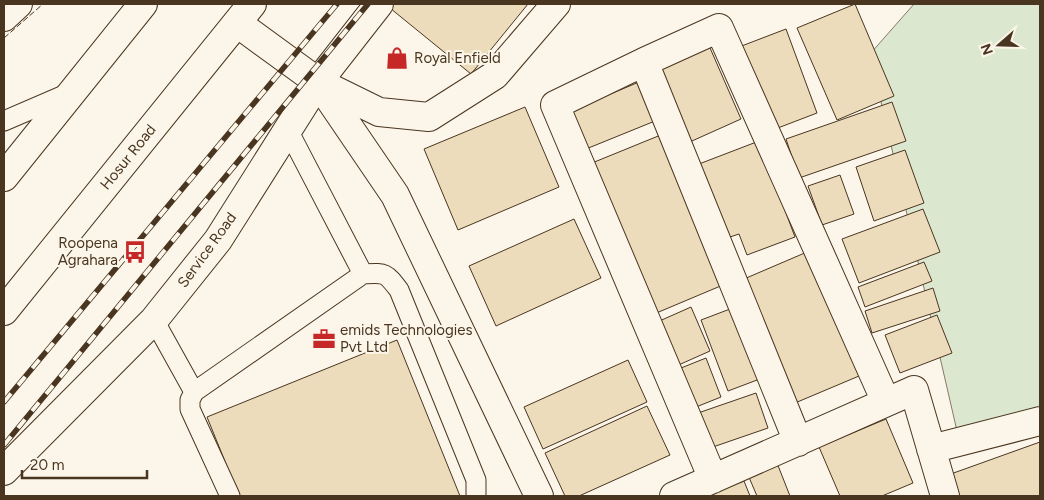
<svg xmlns="http://www.w3.org/2000/svg" width="1044" height="500" viewBox="0 0 1044 500" font-family="Figtree,sans-serif">
	<style>
		.green { fill: #dce7d0; stroke: #887966 }
		.building { fill: #ecdcbc; stroke: #4a3520 }
		.lines { fill: none; stroke-linecap: round; stroke-linejoin: round }
		.service-casing { stroke: #4a3520; stroke-width: 21 }
		.minor-casing { stroke: #4a3520; stroke-width: 30 }
		.tertiary-casing { stroke: #4a3520; stroke-width: 30 }
		.trunk-casing { stroke: #4a3520; stroke-width: 30 }
		.service { stroke: #fbf6e9; stroke-width: 19 }
		.minor { stroke: #fbf6e9; stroke-width: 28 }
		.tertiary { stroke: #fbf6e9; stroke-width: 28 }
		.trunk { stroke: #fbf6e9; stroke-width: 28 }
		.rail-casing { stroke: #4a3520; stroke-width: 5.5 }
		.rail { stroke: #fbf6e9; stroke-width: 4; stroke-dasharray: 11; stroke-linecap: butt }
		.fence { stroke: #4a3520; stroke-width: 1; stroke-dasharray: 6 2.5; stroke-linecap: butt }
		.labels { text-anchor: middle; dominant-baseline: central; stroke-width: 4; stroke-linejoin: round; paint-order: stroke }
		.poi-label { font-size: 15px; fill: #4a3520; stroke: #fbf6e9; text-anchor: start }
		.street-label { font-size: 15px; fill: #4a3520; stroke: #fbf6e9 }
	</style>
	<rect width="100%" height="100%" fill="#fbf6e9"/>
	<!-- green -->
	<path class="green" d="M 914,4 L 1040,4 L 1040,407 L 957,431 L 870,54 Z"/>
	<!-- building -->
	<path class="building" d="M 385,4 L 528,4 L 471,74 Z
		M 855,4 L 894,96 L 837,120 L 797,28 Z
		M 786,29 L 817,113 L 770,131 L 739,47 Z
		M 707,41 L 741,119 L 683,145 L 650,66 Z
		M 639,82 L 655,121 L 586,149 L 570,111 Z
		M 892,102 L 906,141 L 799,178 L 786,139 Z
		M 525,107 L 559,187 L 458,230 L 424,149 Z
		M 668,132 L 730,282 L 654,314 L 592,163 Z
		M 759,141 L 795,237 L 747,255 L 739,234 L 727,238 L 699,164 Z
		M 905,150 L 924,203 L 874,221 L 856,167 Z
		M 840,175 L 854,214 L 822,225 L 808,186 Z
		M 923,209 L 940,252 L 859,283 L 842,239 Z
		M 574,219 L 601,278 L 496,326 L 469,266 Z
		M 807,252 L 859,376 L 795,403 L 744,279 Z
		M 924,262 L 932,281 L 865,307 L 858,287 Z
		M 933,288 L 940,311 L 872,333 L 865,311 Z
		M 738,306 L 765,377 L 728,391 L 701,320 Z
		M 691,307 L 710,351 L 674,367 L 655,323 Z
		M 937,315 L 952,353 L 900,373 L 885,335 Z
		M 397,340 L 460,496 L 239,496 L 207,417 Z
		M 706,358 L 721,397 L 691,409 L 676,370 Z
		M 628,360 L 647,402 L 543,449 L 524,407 Z
		M 756,393 L 768,428 L 710,448 L 698,413 Z
		M 647,406 L 670,455 L 579,496 L 565,496 L 545,453 Z
		M 886,419 L 913,483 L 882,496 L 840,496 L 819,447 Z
		M 1040,442 L 1040,496 L 955,496 L 948,475 Z
		M 777,463 L 790,496 L 757,496 L 748,475 Z
		M 744,481 L 750,496 L 705,496 Z"/>
	<g class="lines">
		<defs>
			<path id="service" d="M 4,121 L 69,93
				M 288,130 L 363,274
				M 154,320 L 194,392
				M 230,496 L 190,409 L 190,400 L 194,392 L 363,274 C 386,273 385,272 399,290 L 476,480 L 476,496"/>
			<path id="minor" d="M 237,23 L 318,82 L 379,112 L 429,117 L 495,75 L 556,4
				M 644,62 L 719,28 L 886,402
				M 318,82 L 395,195 L 539,496
				M 931,449 L 1040,421
				M 713,479 L 555,105 L 644,62 L 798,442
				M 674,496 L 914,390 L 945,496"/>
			<path id="tertiary" d="M 4,17 L 18,4
				M 4,471 L 154,320 L 218,240 L 318,82 L 379,4"/>
			<path id="trunk" d="M 4,177 L 143,4
				M 4,311 L 252,4"/>
		</defs>
		<!-- service casing -->
		<use href="#service" class="service-casing"/>
		<!-- minor casing -->
		<use href="#minor" class="minor-casing"/>
		<!-- tertiary casing -->
		<use href="#tertiary" class="tertiary-casing"/>
		<!-- trunk casing -->
		<use href="#trunk" class="trunk-casing"/>
		<!-- service -->
		<use href="#service" class="service"/>
		<!-- minor -->
		<use href="#minor" class="minor"/>
		<!-- tertiary -->
		<use href="#tertiary" class="tertiary"/>
		<!-- trunk -->
		<use href="#trunk" class="trunk"/>
		<defs>
			<path id="rail" d="M 4,402 L 337,4
				M 4,445 L 368,4"/>
		</defs>
		<!-- rail casing -->
		<use href="#rail" class="rail-casing"/>
		<!-- rail -->
		<use href="#rail" class="rail"/>
		<!-- fence -->
		<path class="fence" d="M 4,38 L 43,4"/>
	</g>
	<!-- icons -->
	<defs>
		<symbol id="shop-bare" viewBox="-9 -9 18 18"><path d="M-5-2.5h2.3a2.7 3.5 0 0 1 5.4 0H5L5.5 6h-11ZM-1.5-2.5h3a1.5 2.3 0 0 0-3 0Z" fill="#c62828" stroke="#fbf6e9" stroke-width="2.5" paint-order="stroke"/></symbol>
		<symbol id="bus-bare" viewBox="-9 -9 18 18"><path d="M-5-6H5V4H4V6H2V4H-2V6H-4V4H-5ZM-3.5-4V0h7V-4ZM-3.5 1.2v1.5H-2V1.2ZM2 1.2v1.5H3.5V1.2Z" fill="#c62828" stroke="#fbf6e9" stroke-width="2.5" paint-order="stroke"/></symbol>
		<symbol id="office-bare" viewBox="-9 -9 18 18"><path d="M-6-3h4V-5.5h4V-3h4V5H-6ZM-1-4.5V-3h2v-1.5ZM-6 0V1H6V0Z" fill="#c62828" stroke="#fbf6e9" stroke-width="2.5" paint-order="stroke"/></symbol>
	</defs>
	<g fill-rule="evenodd">
		<use href="#shop-bare" x="381" y="42" width="32" height="32"/>
		<use href="#bus-bare" x="119" y="236" width="32" height="32"/>
		<use href="#office-bare" x="308" y="323" width="32" height="32"/>
	</g>
	<g class="labels">
		<!-- poi labels -->
		<g class="poi-label">
			<text x="414" y="58">Royal Enfield</text>
			<text x="118" y="243" text-anchor="end">Roopena<tspan x="118" dy="17">Agrahara</tspan></text>
			<text x="340" y="330">emids Technologies<tspan x="340" dy="17">Pvt Ltd</tspan></text>
		</g>
		<!-- street labels -->
		<g class="street-label">
			<text transform="translate(128 157) rotate(-51)">Hosur Road</text>
			<text transform="translate(207 250) rotate(-54)">Service Road</text>
		</g>
	</g>
	<!-- border -->
	<rect width="1044" height="500" fill="none" stroke="#4a3520" stroke-width="10"/>
	<!-- north arrow -->
	<g transform="translate(999 45) rotate(250)" stroke="#fbf6e9" stroke-width="4" paint-order="stroke">
	<path d="M0-4L9 19L0 12L-9 19Z" fill="#4a3520"/>
	<text y="-8" font-size="14" font-weight="bold" text-anchor="middle" fill="#4a3520">N</text>
	</g>
	<!-- scale -->
	<path d="M22 470v8h125v-8" fill="none" stroke="#4a3520" stroke-width="2.5"/>
	<text x="30" y="470" font-size="15" fill="#4a3520" stroke="#fbf6e9" stroke-width="4" paint-order="stroke">20 m</text>
</svg>
